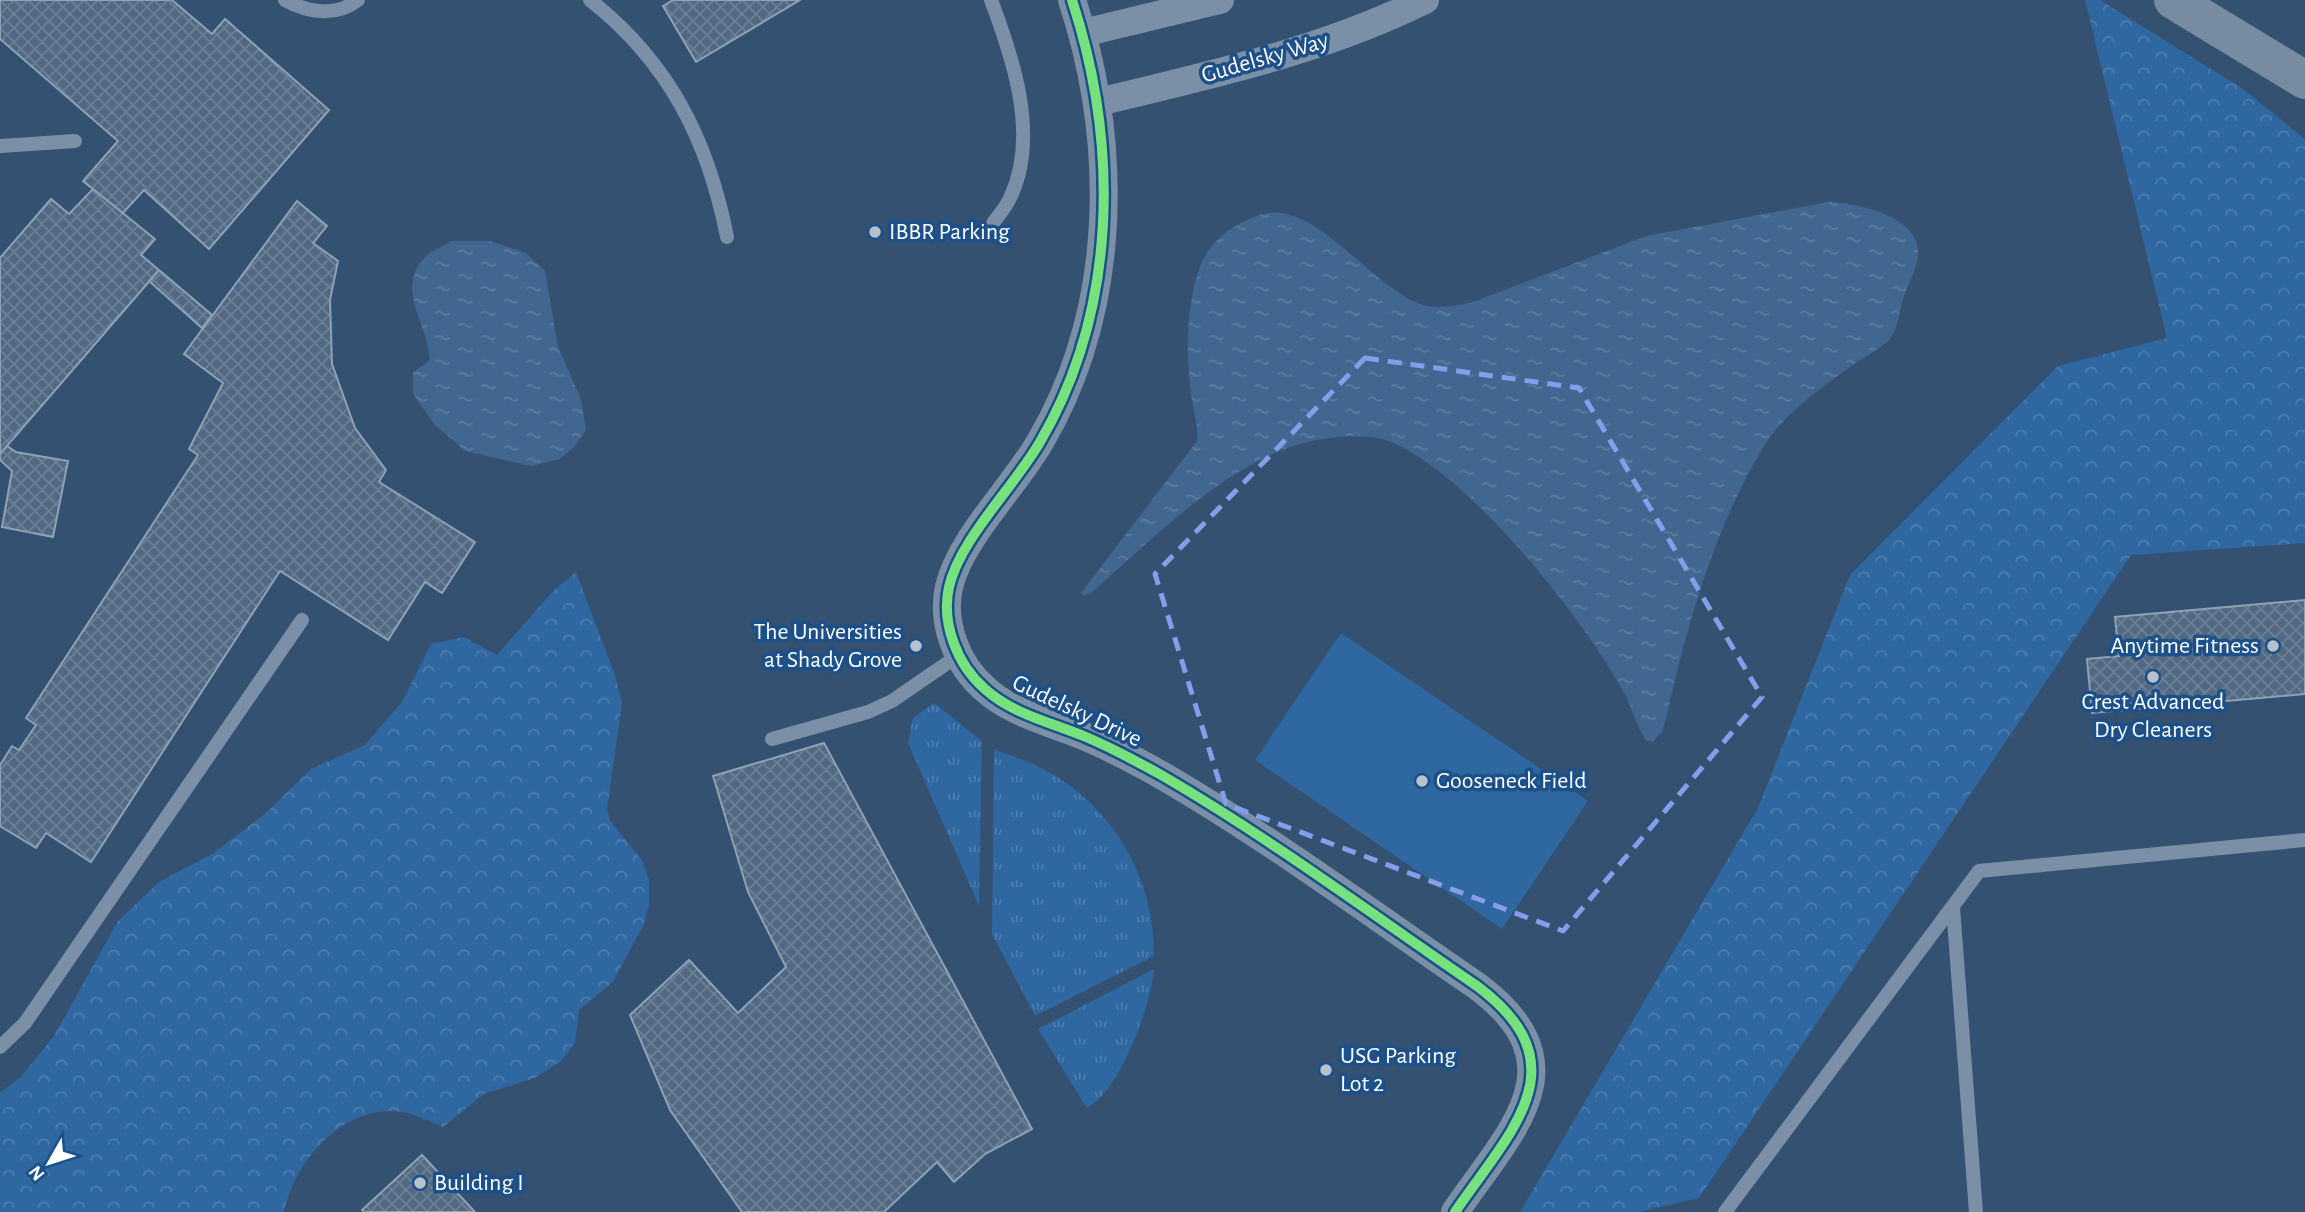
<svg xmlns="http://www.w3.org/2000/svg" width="2305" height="1212" viewBox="0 0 2305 1212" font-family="'Alegreya Sans',sans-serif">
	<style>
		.grass { fill: url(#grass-tufts) }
		.forest { fill: url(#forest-crowns) }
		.pitch { fill: #2f67a1 }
		.water { fill: url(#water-ripples) }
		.building { fill: url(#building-cross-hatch); stroke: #8fa1b4; stroke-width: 2 }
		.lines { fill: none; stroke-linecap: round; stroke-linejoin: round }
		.lane { stroke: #7b90a6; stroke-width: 14 }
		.street { stroke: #7b90a6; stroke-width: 28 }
		.secondary { stroke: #778ca1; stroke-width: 38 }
		.cycleway-casing { stroke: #1b508a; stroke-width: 15 }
		.cycleway { stroke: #77e17e; stroke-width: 10 }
		.marked { fill: none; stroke: #839eea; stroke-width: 5; stroke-dasharray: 14 9; stroke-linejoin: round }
		.poi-dot { fill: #b8c2cd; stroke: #1b508a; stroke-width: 2.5 }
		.labels { text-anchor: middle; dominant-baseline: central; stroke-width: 7; stroke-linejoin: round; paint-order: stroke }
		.street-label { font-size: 24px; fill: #fff; stroke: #1b508a }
		.poi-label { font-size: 24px; fill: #fff; stroke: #1b508a; text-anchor: start }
	</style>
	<defs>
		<pattern id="grass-tufts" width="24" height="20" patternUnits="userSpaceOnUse" patternTransform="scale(1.75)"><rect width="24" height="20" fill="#2f67a1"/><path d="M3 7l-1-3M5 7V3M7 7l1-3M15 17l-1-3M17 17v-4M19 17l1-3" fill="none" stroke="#4e7eaf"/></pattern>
		<pattern id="forest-crowns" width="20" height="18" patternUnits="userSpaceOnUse" patternTransform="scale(1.75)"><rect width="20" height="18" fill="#2f67a1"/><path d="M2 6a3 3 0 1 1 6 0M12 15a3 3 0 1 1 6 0" fill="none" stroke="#4e7eaf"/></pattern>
		<pattern id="water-ripples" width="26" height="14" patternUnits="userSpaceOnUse" patternTransform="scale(1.75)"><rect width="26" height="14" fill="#41668f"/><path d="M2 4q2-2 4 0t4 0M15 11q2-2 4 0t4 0" fill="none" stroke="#5e7da0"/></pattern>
		<pattern id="building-cross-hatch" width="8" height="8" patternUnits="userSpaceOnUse" patternTransform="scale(1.75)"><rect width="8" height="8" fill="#526983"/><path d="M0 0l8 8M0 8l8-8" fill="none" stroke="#6c8096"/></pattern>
	</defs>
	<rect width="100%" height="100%" fill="#345171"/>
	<!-- grass -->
	<path class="grass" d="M 934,703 L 982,741 L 979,906 L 908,743 L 913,718 Z
		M 994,749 C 1012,756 1032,762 1049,772 C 1115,810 1155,880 1154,956 L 1035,1016 L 992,934 Z
		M 1154,969 C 1151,1006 1121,1089 1087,1108 L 1038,1029 Z"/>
	<!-- forest -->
	<path class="forest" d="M 2085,0 L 2100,0 L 2243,89 L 2305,139 L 2305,543 L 2131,555 L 1699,1198 L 1638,1212 L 1520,1212 L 1758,808 L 1850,575 L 2058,366 L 2167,338 Z
		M 576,572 L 615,675 L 622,703 L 607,809 L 610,821 L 642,860 L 649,880 L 649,905 L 643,926 L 613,982 L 579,1010 L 575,1043 L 561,1061 L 535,1078 L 484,1094 L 443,1127 C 430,1122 416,1114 402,1112 C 345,1103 295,1160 284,1212 L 0,1212 L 0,1092 L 20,1078 L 54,1036 L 118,921 L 159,882 L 212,854 L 265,814 L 311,769 L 365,745 L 402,702 L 431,644 L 464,637 L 497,655 L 554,590 Z"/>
	<!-- pitch -->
	<path class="pitch" d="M 1341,633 L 1588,801 L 1502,929 L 1255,760 Z"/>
	<!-- water -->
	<path class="water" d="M 1829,202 C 1855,203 1918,215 1918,252 C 1919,265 1908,284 1904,297 C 1898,312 1900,328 1888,341 C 1878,350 1864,357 1853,365 C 1820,389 1781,415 1761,451 C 1712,534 1687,626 1666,719 L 1662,731 L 1653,742 L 1646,740 L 1642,734 C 1634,720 1631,704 1623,691 C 1582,617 1469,474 1391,442 C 1368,433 1336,436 1312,441 C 1231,458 1153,539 1092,592 L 1084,596 L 1081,593 L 1197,441 C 1199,426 1192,408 1191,393 C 1186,355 1186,313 1197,276 C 1203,253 1218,235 1239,224 C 1252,217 1265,211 1280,213 C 1325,217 1374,285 1417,303 C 1434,310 1453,306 1470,303 L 1646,236 Z
		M 452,241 L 490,241 L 526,253 L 545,271 L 558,347 L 581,399 L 586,430 L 574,447 L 560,459 L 531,466 L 465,451 L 435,425 L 413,394 L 413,372 L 429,361 C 431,326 394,292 424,258 C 430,251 444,246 452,241 Z"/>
	<!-- building -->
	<path class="building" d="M 0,0 L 172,0 L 212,34 L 225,19 L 329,110 L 209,249 L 144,190 L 123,213 L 83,181 L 118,141 L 0,39 Z
		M 673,0 L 800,0 L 696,62 L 663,6 Z
		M 93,189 L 155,239 L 141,255 L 159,270 L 0,454 L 0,258 L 51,199 L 69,214 Z
		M 297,201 L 327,226 L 313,243 L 338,261 L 330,300 L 332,364 L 355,428 L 386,470 L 379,482 L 475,542 L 442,593 L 425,582 L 388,640 L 280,571 L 91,862 L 46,833 L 36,848 L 0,826 L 0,765 L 12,746 L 19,750 L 36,725 L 26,718 L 198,455 L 189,449 L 223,383 L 184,354 Z
		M 159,270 L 212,315 L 202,328 L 149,281 Z
		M 7,446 L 16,452 L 68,461 L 53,537 L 2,527 L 12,471 L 0,460 L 0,454 Z
		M 2305,600 L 2305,694 L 2092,713 L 2087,659 L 2119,656 L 2115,617 Z
		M 824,743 L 1032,1129 L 985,1154 L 954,1182 L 937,1162 L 884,1212 L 742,1212 L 670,1110 L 630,1015 L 689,960 L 738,1013 L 786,967 L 748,892 L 713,776 Z
		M 422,1155 L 475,1212 L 364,1212 L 362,1210 Z"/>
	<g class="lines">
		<!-- lane -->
		<path class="lane" d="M 285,0 C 309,13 336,17 358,0
			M 590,0 C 669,62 708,140 727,237
			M 991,0 C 1013,58 1039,135 1011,196 C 1007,206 999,215 993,223
			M 0,146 L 75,141
			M 772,739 L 868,712 L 892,701 L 959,655
			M 1953,907 L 1976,1212
			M 0,1047 L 25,1023 L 302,620
			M 1725,1212 L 1979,871 L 2305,840"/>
		<!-- street -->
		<path class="street" d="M 1072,0 C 1119,144 1118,309 1040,442 C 1014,487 960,539 949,587 C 941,623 957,665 985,689 C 1012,714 1053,723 1086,737 C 1112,748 1138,762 1163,776 C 1271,839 1373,915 1477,986 C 1583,1065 1511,1130 1455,1212
			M 1083,33 L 1220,0
			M 1099,102 C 1210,75 1322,51 1425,0"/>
		<!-- secondary -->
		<path class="secondary" d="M 2173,0 L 2305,80"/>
		<defs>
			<path id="cycleway" d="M 1072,0 C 1119,144 1118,309 1040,442 C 1014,487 960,539 949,587 C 941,623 957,665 985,689 C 1012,714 1053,723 1086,737 C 1112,748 1138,762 1163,776 C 1271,839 1373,915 1477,986 C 1583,1065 1511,1130 1455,1212"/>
		</defs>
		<!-- cycleway casing -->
		<use href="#cycleway" class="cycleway-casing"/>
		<!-- cycleway -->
		<use href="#cycleway" class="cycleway"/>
	</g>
	<!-- marked area -->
	<path class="marked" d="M 1365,358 L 1579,388 L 1762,697 L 1563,931 L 1226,804 L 1155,574 Z"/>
	<!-- markers -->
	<g class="poi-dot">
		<circle cx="875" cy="232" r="7"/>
		<circle cx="916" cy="646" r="7"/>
		<circle cx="2273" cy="646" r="7"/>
		<circle cx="2153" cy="677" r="7"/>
		<circle cx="1422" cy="781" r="7"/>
		<circle cx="1326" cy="1070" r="7"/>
		<circle cx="420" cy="1183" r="7"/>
	</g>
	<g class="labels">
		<!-- street labels -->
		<g class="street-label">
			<text transform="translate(1265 58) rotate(-16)">Gudelsky Way</text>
			<text transform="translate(1077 711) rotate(25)">Gudelsky Drive</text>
		</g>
		<!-- poi labels -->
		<g class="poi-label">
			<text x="889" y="232">IBBR Parking</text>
			<text x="902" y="632" text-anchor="end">The Universities<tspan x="902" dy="28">at Shady Grove</tspan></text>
			<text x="2259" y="646" text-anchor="end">Anytime Fitness</text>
			<text x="2153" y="702" text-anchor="middle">Crest Advanced<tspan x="2153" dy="28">Dry Cleaners</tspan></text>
			<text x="1436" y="781">Gooseneck Field</text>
			<text x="1340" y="1056">USG Parking<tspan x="1340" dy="28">Lot 2</tspan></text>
			<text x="434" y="1183">Building I</text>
		</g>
	</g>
	<!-- north arrow -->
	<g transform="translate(49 1163) rotate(231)" stroke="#1b508a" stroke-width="5" paint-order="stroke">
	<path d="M0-5L12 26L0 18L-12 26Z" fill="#ffffff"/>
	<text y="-10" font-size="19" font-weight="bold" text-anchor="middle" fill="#ffffff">N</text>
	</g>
</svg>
